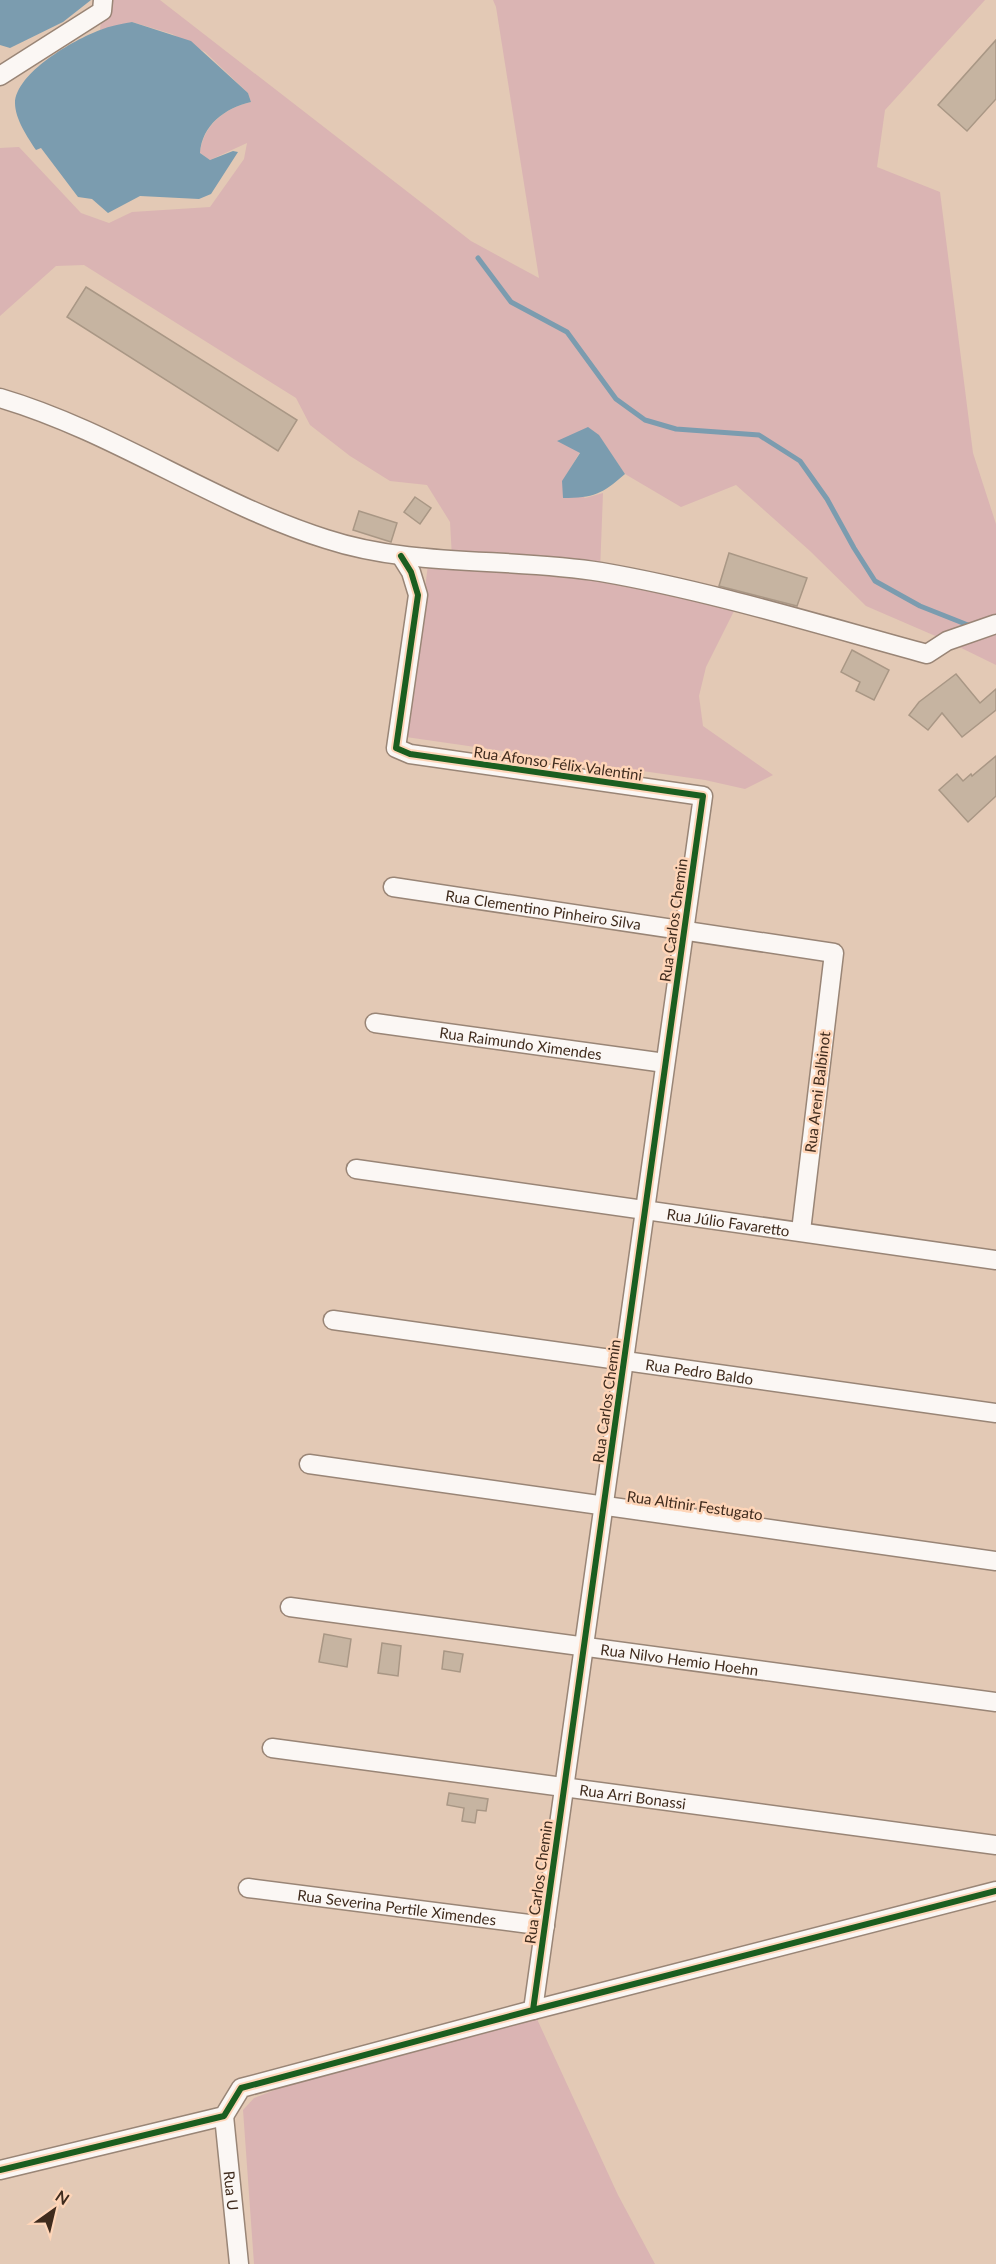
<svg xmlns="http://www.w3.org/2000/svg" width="996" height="2264" viewBox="0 0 996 2264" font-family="Lato,sans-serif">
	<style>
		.green { fill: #dab4b3 }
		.water { fill: #7b9caf }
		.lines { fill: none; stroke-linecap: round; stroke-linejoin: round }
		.stream { stroke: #7b9caf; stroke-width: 5 }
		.building { fill: #c6b4a1; stroke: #a99785; stroke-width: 1.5 }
		.minor-casing { stroke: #998576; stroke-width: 21 }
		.minor { stroke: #fbf7f4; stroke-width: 18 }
		.cycleway-casing { stroke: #fed5b8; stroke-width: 10 }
		.cycleway { stroke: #1b5e20; stroke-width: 6 }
		.labels { text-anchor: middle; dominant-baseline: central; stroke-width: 5; stroke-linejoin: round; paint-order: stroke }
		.street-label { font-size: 15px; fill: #3f2b1d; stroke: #fed5b8 }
	</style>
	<rect width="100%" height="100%" fill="#e3c9b5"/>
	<!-- green -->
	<path class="green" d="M 103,0 L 160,0 L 471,241 L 539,278 L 496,7 L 493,0 L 985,0 L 885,110 L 877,167 L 940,192 L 973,453 L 996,524 L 996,665 L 947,641 L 866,606 L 810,551 L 736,485 L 681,507 L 625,474 L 599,436 L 580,452 L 563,481 L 585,498 L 603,493 L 600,572 L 738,603 L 706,667 L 699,696 L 703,726 L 773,775 L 745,789 L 705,780 L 406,737 L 429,557 L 452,558 L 450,522 L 427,485 L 390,481 L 350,456 L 310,425 L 296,398 L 84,265 L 56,266 L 0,316 L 0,148 L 19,147 L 81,213 L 109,223 L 132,212 L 210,207 L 244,159 L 247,143 L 210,160 L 200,153 C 203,125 225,108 251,102 L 248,93 L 205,52 L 172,34 L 132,22 L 100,30 Z
		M 537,2019 L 618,2195 L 655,2264 L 254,2264 L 243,2110 L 254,2098 L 280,2088 Z"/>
	<!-- water -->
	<path class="water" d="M 0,0 L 91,0 L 63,22 L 10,48 L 0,45 Z
		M 132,22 L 191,41 L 248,93 L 251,102 C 225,108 202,125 200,153 L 210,160 L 233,151 L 238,152 L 211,194 L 199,199 L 140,196 L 108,213 L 92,199 L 78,197 L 41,148 L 36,150 C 28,138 15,119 15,103 C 16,73 73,40 100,30 C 110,26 121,24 132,22 Z
		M 588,427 L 599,435 L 625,474 C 602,494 594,498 563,498 L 562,481 L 580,453 L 557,441 Z"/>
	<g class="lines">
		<!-- stream -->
		<path class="stream" d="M 478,258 L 511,302 L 567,332 L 616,399 L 645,420 L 676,429 L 759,435 L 800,461 L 827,499 L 854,548 L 875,581 L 920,606 L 973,627"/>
	</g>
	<!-- building -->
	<path class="building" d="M 996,40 L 996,99 L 967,131 L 938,105 Z
		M 86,287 L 297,420 L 278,451 L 67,317 Z
		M 415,497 L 431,508 L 420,524 L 404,512 Z
		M 359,511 L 397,523 L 391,542 L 353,530 Z
		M 729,553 L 807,578 L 797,606 L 719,586 Z
		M 852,650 L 889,670 L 874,700 L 856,691 L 860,682 L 841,672 Z
		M 956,674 L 980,703 L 996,689 L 996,710 L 962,737 L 942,713 L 928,730 L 909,715 L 919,702 Z
		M 996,756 L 996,796 L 968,822 L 939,790 L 957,774 L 963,781 L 971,774 L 972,776 Z
		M 324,1634 L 351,1639 L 347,1667 L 319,1662 Z
		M 382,1643 L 401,1646 L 398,1676 L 378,1673 Z
		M 444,1651 L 463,1654 L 460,1672 L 442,1669 Z
		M 449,1793 L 488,1799 L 486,1811 L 477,1810 L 475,1823 L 462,1821 L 464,1808 L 447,1805 Z"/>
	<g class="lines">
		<defs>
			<g id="minor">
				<path d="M 0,76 L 102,11 L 103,0"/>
				<path d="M 0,398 C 115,432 212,503 326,539 C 414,568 510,557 601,572 C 711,591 820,625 927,654 L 947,641 L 996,624"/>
				<path d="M 401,556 L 411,572 L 418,595 L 396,748 L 410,754 L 703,796 L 533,2010"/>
				<path id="s1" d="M 393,887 L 834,953 L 801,1231"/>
				<path id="s2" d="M 375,1023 L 665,1063"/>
				<path id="s3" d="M 356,1169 L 996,1260"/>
				<path id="s4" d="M 333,1320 L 996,1413"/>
				<path d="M 309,1464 L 996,1561"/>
				<path id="s5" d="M 290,1607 L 996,1702"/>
				<path id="s6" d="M 272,1748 L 996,1845"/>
				<path id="s7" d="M 248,1888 L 545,1926"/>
				<path id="s8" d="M 224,2116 L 239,2264"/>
				<path d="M 0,2170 L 224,2116 L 241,2088 L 533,2010 L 996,1891"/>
			</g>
		</defs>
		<!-- minor casing -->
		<use href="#minor" class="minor-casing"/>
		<!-- minor -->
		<use href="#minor" class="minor"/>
		<defs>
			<path id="cycleway" d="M 401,556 L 411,572 L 418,595 L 396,748 L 410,754 L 703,796 L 533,2010
				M 0,2170 L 224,2116 L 241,2088 L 533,2010 L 996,1891"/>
		</defs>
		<!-- cycleway casing -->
		<use href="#cycleway" class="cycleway-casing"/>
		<!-- cycleway -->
		<use href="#cycleway" class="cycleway"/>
	</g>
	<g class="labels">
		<!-- street labels -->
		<g class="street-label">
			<text transform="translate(558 763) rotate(8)">Rua Afonso Félix Valentini</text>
			<text stroke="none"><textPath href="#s1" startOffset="152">Rua Clementino Pinheiro Silva</textPath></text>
			<text transform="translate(673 920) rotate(-82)">Rua Carlos Chemin</text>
			<text stroke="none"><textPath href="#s2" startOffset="147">Rua Raimundo Ximendes</textPath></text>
			<text transform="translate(817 1092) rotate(-83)">Rua Areni Balbinot</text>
			<text stroke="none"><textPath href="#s3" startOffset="376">Rua Júlio Favaretto</textPath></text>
			<text stroke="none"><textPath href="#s4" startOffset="370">Rua Pedro Baldo</textPath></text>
			<text transform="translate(606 1401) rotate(-82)">Rua Carlos Chemin</text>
			<text transform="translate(695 1505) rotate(8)">Rua Altinir Festugato</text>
			<text stroke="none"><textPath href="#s5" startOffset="393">Rua Nilvo Hemio Hoehn</textPath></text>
			<text stroke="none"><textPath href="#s6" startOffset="364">Rua Arri Bonassi</textPath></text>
			<text transform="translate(538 1882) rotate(-82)">Rua Carlos Chemin</text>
			<text stroke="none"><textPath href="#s7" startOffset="150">Rua Severina Pertile Ximendes</textPath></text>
			<text stroke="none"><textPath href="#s8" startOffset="75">Rua U</textPath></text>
		</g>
	</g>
	<!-- north arrow -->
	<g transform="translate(54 2210) rotate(34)" stroke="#fed5b8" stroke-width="4.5" paint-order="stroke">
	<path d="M0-4.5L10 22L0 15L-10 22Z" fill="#3f2b1d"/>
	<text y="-9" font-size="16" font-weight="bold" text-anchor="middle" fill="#3f2b1d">N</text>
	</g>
</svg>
